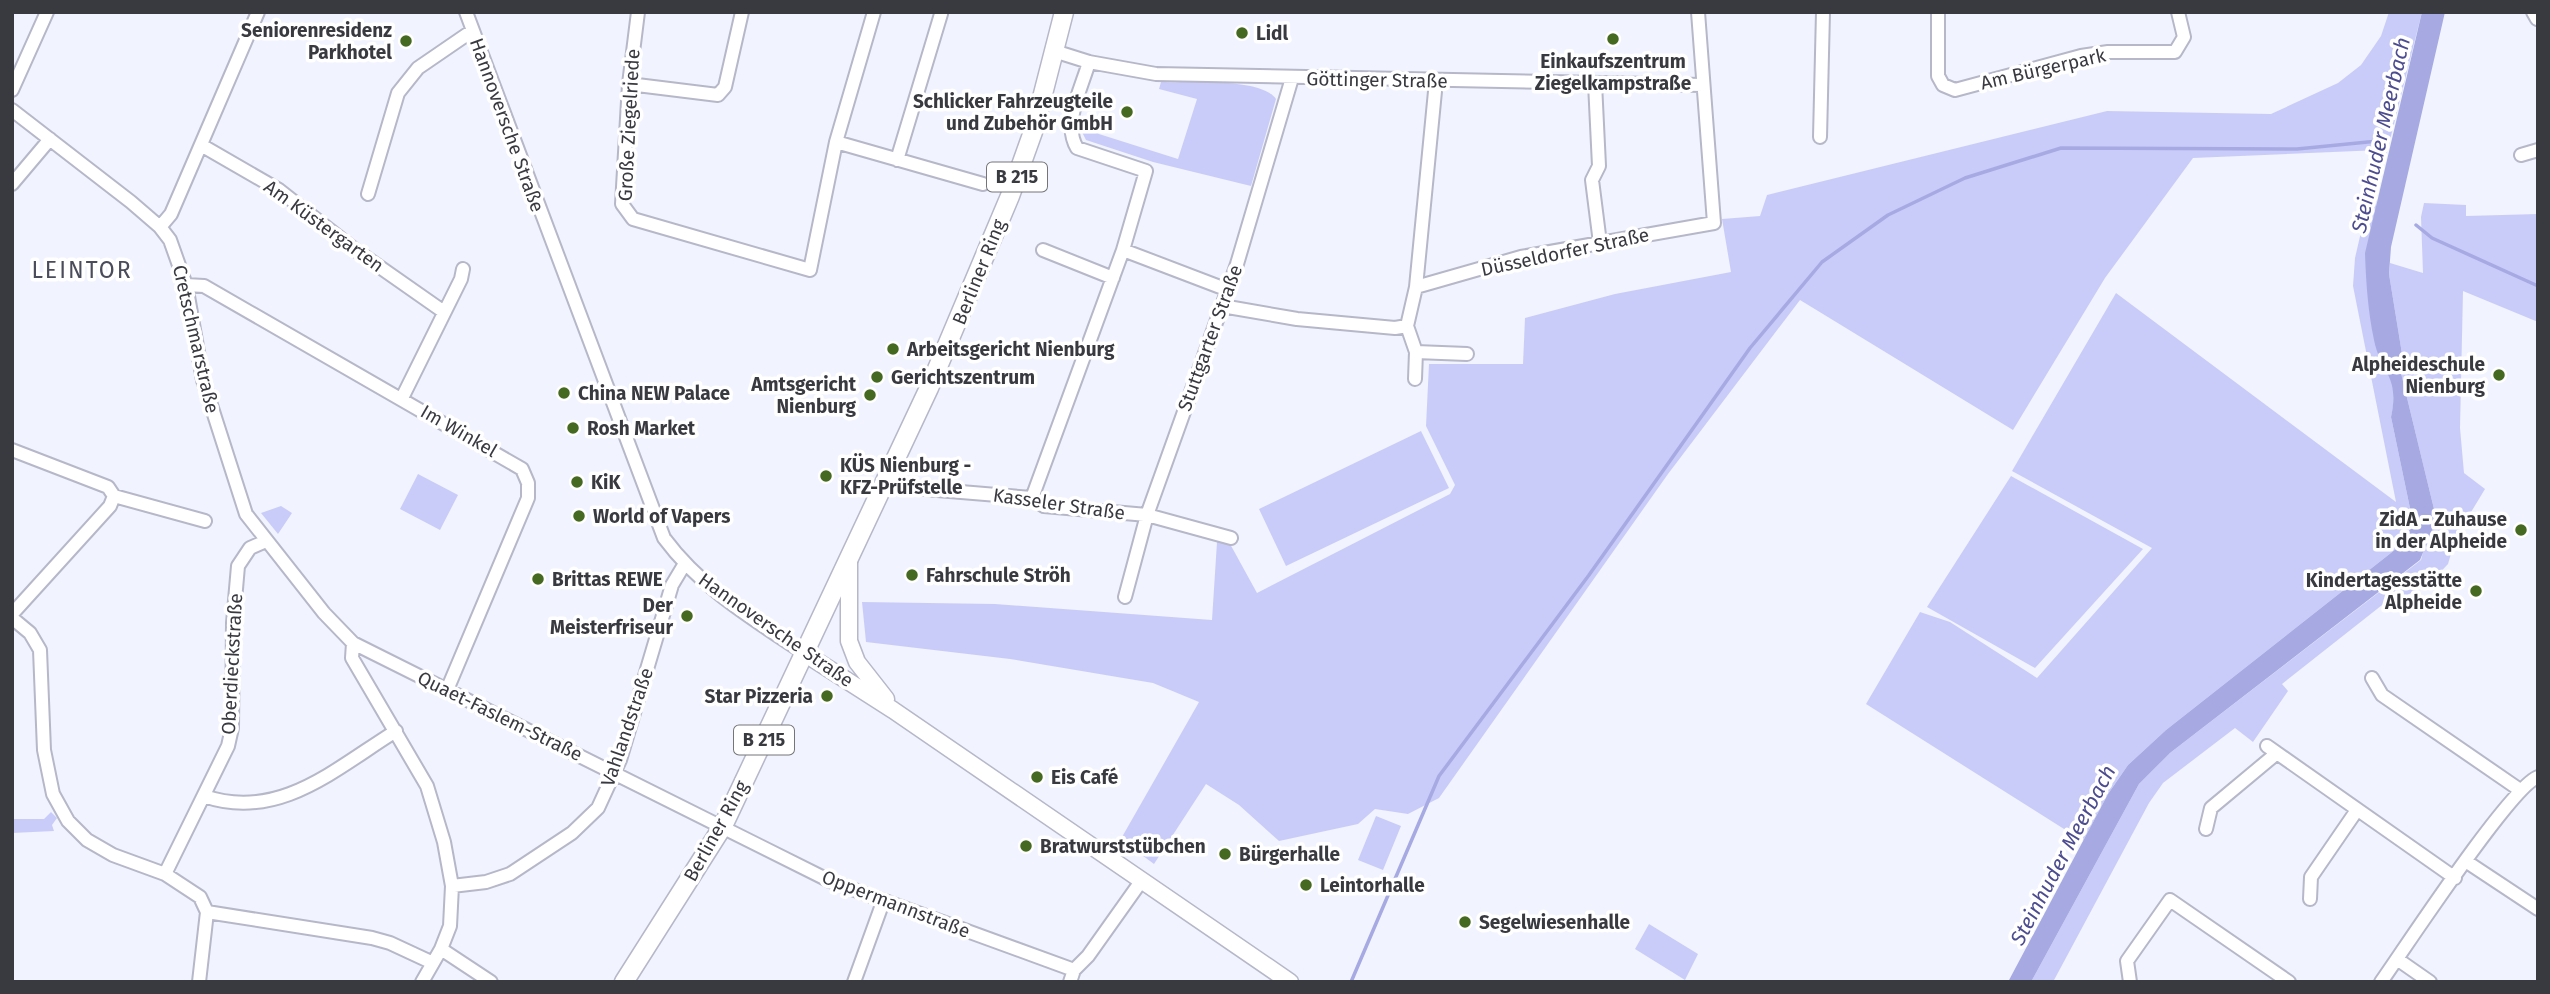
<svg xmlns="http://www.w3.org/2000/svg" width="2550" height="994" viewBox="0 0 2550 994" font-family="'Fira Sans',sans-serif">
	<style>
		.green { fill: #c9ccf8 }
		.water { fill: #a7aae2 }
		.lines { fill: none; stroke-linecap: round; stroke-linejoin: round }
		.stream { stroke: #a7aae2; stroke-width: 3.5 }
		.street-casing { stroke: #b6b7c9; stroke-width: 16 }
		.secondary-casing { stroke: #b6b7c9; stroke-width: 19 }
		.primary-casing { stroke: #b6b7c9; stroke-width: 21 }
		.street { stroke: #fff; stroke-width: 12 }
		.secondary { stroke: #fff; stroke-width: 16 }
		.primary { stroke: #fff; stroke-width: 18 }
		.poi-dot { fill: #466921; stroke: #fff; stroke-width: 2.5 }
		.labels { text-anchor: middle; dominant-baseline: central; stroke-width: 7; stroke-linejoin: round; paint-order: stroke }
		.shield { fill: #fff; stroke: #747479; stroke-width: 2 }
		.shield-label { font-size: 18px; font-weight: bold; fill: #393940 }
		.poi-label { font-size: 19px; font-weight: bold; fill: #393940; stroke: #fff; text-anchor: start }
		.street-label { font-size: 19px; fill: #393940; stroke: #fff }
		.water-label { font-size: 21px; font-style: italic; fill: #4d4c90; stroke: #fff }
		.quarter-label { font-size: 23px; letter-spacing: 2px; fill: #4b4c5b; stroke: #fff }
	</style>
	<rect width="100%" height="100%" fill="#f1f3fe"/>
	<!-- green -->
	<path class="green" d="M 2389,12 L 2422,12 L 2376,196 L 2385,367 C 2396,381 2395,400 2391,417 L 2411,513 L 2411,527 L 2401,545 L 2166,730 L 2128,765 L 2108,794 L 2083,841 L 1866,704 L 1920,612 L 1950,622 L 2037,678 L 2152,548 L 2012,471 L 2116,293 L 2396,502 L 2353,286 L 2355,258 L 2380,150 L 2193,158 L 2105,278 L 2013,430 L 1800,300 L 1668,474 L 1439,798 L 1408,814 L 1375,809 L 1358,824 L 1279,841 L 1239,805 L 1206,784 L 1154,864 L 1131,847 L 1118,844 L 1199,702 L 1153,683 L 1010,659 L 866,642 L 862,602 L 995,604 L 1212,620 L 1217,542 L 1229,542 L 1257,593 L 1450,494 L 1455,485 L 1426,426 L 1429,364 L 1523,364 L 1525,318 L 1615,294 L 1731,272 L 1722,219 L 1760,216 L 1767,195 L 2107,111 L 2271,114 L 2338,83 L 2361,65 L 2381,36 Z
		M 1161,82 C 1187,83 1261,77 1276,99 L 1251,186 L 1153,162 L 1086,140 L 1080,128 L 1178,159 L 1197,99 L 1159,89 Z
		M 2424,203 L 2466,205 L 2466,216 L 2538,214 L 2538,322 L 2463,291 L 2460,428 L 2464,473 L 2485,489 L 2456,537 L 2448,564 L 2432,581 L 2395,602 L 2391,598 L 2282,684 L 2288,691 L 2253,742 L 2235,728 L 2163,783 L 2149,803 L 2053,982 L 2031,982 L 2139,784 L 2170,753 L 2421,560 L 2434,509 L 2401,373 L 2404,366 L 2389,274 L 2390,263 L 2423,273 L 2421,217 Z
		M 1421,431 L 1449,488 L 1286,566 L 1259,509 Z
		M 418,474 L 458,495 L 440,530 L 400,509 Z
		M 2011,476 L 2143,549 L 2035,668 L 1927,607 Z
		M 281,506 L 292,513 L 278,534 L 261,513 Z
		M 51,812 L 57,818 L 52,825 L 54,831 L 12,833 L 12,819 L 44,819 Z
		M 1376,816 L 1401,826 L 1383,870 L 1358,860 Z
		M 1649,924 L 1698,954 L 1685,980 L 1635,949 Z"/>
	<!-- water -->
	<path class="water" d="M 2422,12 L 2445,12 L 2391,247 L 2389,274 L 2404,366 L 2401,373 L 2434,509 L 2432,530 L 2420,560 L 2170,753 L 2139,784 L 2031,982 L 2008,982 L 2108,794 L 2128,765 L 2166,730 L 2401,545 L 2411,527 L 2411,513 L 2391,417 C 2400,375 2381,374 2374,340 C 2368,311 2366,283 2365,253 Z"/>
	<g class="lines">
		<!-- stream -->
		<path class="stream" d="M 2416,225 L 2432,238 L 2538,286
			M 1351,982 L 1439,776 L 1589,575 L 1750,348 L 1822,262 L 1888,215 L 1965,178 L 2061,148 L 2297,149 L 2378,141"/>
		<defs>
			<path id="street" d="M 466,12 L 664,538 C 701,588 753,619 804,653
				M 638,12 L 629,84 L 622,204 L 633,219 L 810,270 L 836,142 L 874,12
				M 1938,12 L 1938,76 L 1943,85 L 1955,90 L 2081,56 L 2108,52 L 2175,52 L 2184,37 L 2178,12
				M 2533,12 L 2537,19
				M 1054,51 L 1089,62 L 1156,74 L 1703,85
				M 1436,81 L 1416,287 L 1407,326 L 1416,352 L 1467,354
				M 1595,83 L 1599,166 L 1592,180 L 1600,243
				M 629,84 L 718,95 L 725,87 L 742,12
				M 12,90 L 47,12
				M 12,110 L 131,202 L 160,227 L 170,240 L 186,285 L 203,380 L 246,514 L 324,613 L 353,643 L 830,881 L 1074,970
				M 1820,137 L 1823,12
				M 836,142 L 983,184
				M 201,145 L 279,190 L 354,249 L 444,312
				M 2521,155 L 2538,150
				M 897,160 L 941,14
				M 12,184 L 50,139
				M 368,194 L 398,93 L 418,68 L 472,31
				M 160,227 L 171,214 L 258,12
				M 1043,250 L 1113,278
				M 1123,250 L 1228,290
				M 186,285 L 204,286 L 522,469 L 528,483 L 528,498 L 447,690
				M 1416,287 L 1521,257 L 1714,223 L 1698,12
				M 1222,306 L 1297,319 L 1395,328 L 1407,326
				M 1415,379 L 1416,352
				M 402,398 L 461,279 L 463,269
				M 12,450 L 108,487 L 114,496
				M 886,478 L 913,488 L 1032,498 L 1044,506 L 1147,515 L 1231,538
				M 114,496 L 205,521
				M 1032,498 L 1123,250 L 1146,171 L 1077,148 C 1062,124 1082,87 1089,62
				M 1125,597 L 1147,515 L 1237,264 L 1292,78
				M 12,614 L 110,506 L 114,496
				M 12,618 L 30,633 L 40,650 L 44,750 L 53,794 L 68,821 L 87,840 L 113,855 L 165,874 L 200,897 L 207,912 L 199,982
				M 353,643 L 352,658 L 427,786 L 444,842 L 452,886 L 450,926 L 441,949 L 422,982
				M 2372,678 L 2382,695 L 2520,790
				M 2267,746 L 2455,878
				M 204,796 C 279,822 336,768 396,731
				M 2206,829 L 2211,808 L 2277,753
				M 2467,862 L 2538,909
				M 165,874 L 228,746 L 232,728 L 233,623 L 238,566 L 250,548 L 266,541
				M 452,886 L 486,882 L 510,874 L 572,833 L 598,808 L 620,760 L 672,585 L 684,565
				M 2310,899 L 2311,877 L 2357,810
				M 207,912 L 372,938 L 390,943 L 433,963
				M 441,949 L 491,982
				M 2397,959 L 2430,982
				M 854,982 L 883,902
				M 1070,982 L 1074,970 L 1088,956 L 1142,880
				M 2130,982 L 2127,961 L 2170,900 L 2289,982
				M 2381,982 C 2405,948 2511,786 2538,777"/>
			<path id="secondary" d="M 849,559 L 849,641 L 857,662 L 886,699
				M 804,653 L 893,710 L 1290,982"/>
			<path id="primary" d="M 624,982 L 723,826 L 929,388 L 1010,196 L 1034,129 L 1064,12"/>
		</defs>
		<!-- street casing -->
		<use href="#street" class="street-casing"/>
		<!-- secondary casing -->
		<use href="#secondary" class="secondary-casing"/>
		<!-- primary casing -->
		<use href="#primary" class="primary-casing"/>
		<!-- street -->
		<use href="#street" class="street"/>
		<!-- secondary -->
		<use href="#secondary" class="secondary"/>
		<!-- primary -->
		<use href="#primary" class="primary"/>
	</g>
	<!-- markers -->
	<g class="poi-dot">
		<circle cx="1242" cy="33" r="7"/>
		<circle cx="1613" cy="39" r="7"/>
		<circle cx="406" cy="41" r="7"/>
		<circle cx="1127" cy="112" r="7"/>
		<circle cx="893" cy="349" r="7"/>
		<circle cx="2499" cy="375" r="7"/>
		<circle cx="877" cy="377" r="7"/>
		<circle cx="564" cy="393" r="7"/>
		<circle cx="870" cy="395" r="7"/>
		<circle cx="573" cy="428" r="7"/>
		<circle cx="826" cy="476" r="7"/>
		<circle cx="577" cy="482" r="7"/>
		<circle cx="579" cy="516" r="7"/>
		<circle cx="2521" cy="530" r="7"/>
		<circle cx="912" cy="575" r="7"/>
		<circle cx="538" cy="579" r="7"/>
		<circle cx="2476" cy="591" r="7"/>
		<circle cx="687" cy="616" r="7"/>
		<circle cx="827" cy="696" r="7"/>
		<circle cx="1037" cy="777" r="7"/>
		<circle cx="1026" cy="846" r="7"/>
		<circle cx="1225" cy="854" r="7"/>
		<circle cx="1306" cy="885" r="7"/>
		<circle cx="1465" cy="922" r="7"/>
	</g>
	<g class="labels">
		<!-- shield labels -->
		<g class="shield">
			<rect x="987" y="162.5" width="60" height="29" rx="5"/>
			<rect x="734" y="725.5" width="60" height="29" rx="5"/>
		</g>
		<g class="shield-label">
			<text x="1017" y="177">B 215</text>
			<text x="764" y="740">B 215</text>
		</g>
		<!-- poi labels -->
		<g class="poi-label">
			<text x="392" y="30" text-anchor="end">Seniorenresidenz<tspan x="392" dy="22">Parkhotel</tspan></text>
			<text x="1256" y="33">Lidl</text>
			<text x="1613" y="61" text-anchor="middle">Einkaufszentrum<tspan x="1613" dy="22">Ziegelkampstraße</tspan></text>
			<text x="1113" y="101" text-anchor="end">Schlicker Fahrzeugteile<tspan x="1113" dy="22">und Zubehör GmbH</tspan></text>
			<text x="907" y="349">Arbeitsgericht Nienburg</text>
			<text x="2485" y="364" text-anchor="end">Alpheideschule<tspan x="2485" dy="22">Nienburg</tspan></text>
			<text x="891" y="377">Gerichtszentrum</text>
			<text x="856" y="384" text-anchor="end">Amtsgericht<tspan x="856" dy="22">Nienburg</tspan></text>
			<text x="578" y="393">China NEW Palace</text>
			<text x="587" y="428">Rosh Market</text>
			<text x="840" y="465">KÜS Nienburg -<tspan x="840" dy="22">KFZ-Prüfstelle</tspan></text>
			<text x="591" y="482">KiK</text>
			<text x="593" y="516">World of Vapers</text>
			<text x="2507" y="519" text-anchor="end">ZidA - Zuhause<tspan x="2507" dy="22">in der Alpheide</tspan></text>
			<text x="926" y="575">Fahrschule Ströh</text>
			<text x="552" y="579">Brittas REWE</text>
			<text x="2462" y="580" text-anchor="end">Kindertagesstätte<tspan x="2462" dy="22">Alpheide</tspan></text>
			<text x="673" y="605" text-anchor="end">Der<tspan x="673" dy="22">Meisterfriseur</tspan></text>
			<text x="813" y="696" text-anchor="end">Star Pizzeria</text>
			<text x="1051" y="777">Eis Café</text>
			<text x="1040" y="846">Bratwurststübchen</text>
			<text x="1239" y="854">Bürgerhalle</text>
			<text x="1320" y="885">Leintorhalle</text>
			<text x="1479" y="922">Segelwiesenhalle</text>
		</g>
		<!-- street labels -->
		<g class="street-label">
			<text transform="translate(2043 69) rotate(-13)">Am Bürgerpark</text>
			<text transform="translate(1377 80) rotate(1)">Göttinger Straße</text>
			<text transform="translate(507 125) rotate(70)">Hannoversche Straße</text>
			<text transform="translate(629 125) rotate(-87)">Große Ziegelriede</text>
			<text transform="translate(324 226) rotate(36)">Am Küstergarten</text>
			<text transform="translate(1565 252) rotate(-12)">Düsseldorfer Straße</text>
			<text transform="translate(979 272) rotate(-68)">Berliner Ring</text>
			<text transform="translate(1210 338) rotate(-70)">Stuttgarter Straße</text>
			<text transform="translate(196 339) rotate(77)">Cretschmarstraße</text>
			<text transform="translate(459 431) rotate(30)">Im Winkel</text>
			<text transform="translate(1059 504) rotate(8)">Kasseler Straße</text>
			<text transform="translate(776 630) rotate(35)">Hannoversche Straße</text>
			<text transform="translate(232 664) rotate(-87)">Oberdieckstraße</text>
			<text transform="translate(500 716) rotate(26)">Quaet-Faslem-Straße</text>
			<text transform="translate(627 727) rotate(-71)">Vahlandstraße</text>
			<text transform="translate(716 831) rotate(-61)">Berliner Ring</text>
			<text transform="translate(896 904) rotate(21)">Oppermannstraße</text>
		</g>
		<!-- water labels -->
		<g class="water-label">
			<text transform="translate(2381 135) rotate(-77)">Steinhuder Meerbach</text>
			<text transform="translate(2063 855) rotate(-62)">Steinhuder Meerbach</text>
		</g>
		<!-- quarter labels -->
		<g class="quarter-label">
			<text x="82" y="270">LEINTOR</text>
		</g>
	</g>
	<!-- border -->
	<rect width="2550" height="994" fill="none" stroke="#393940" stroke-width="28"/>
</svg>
